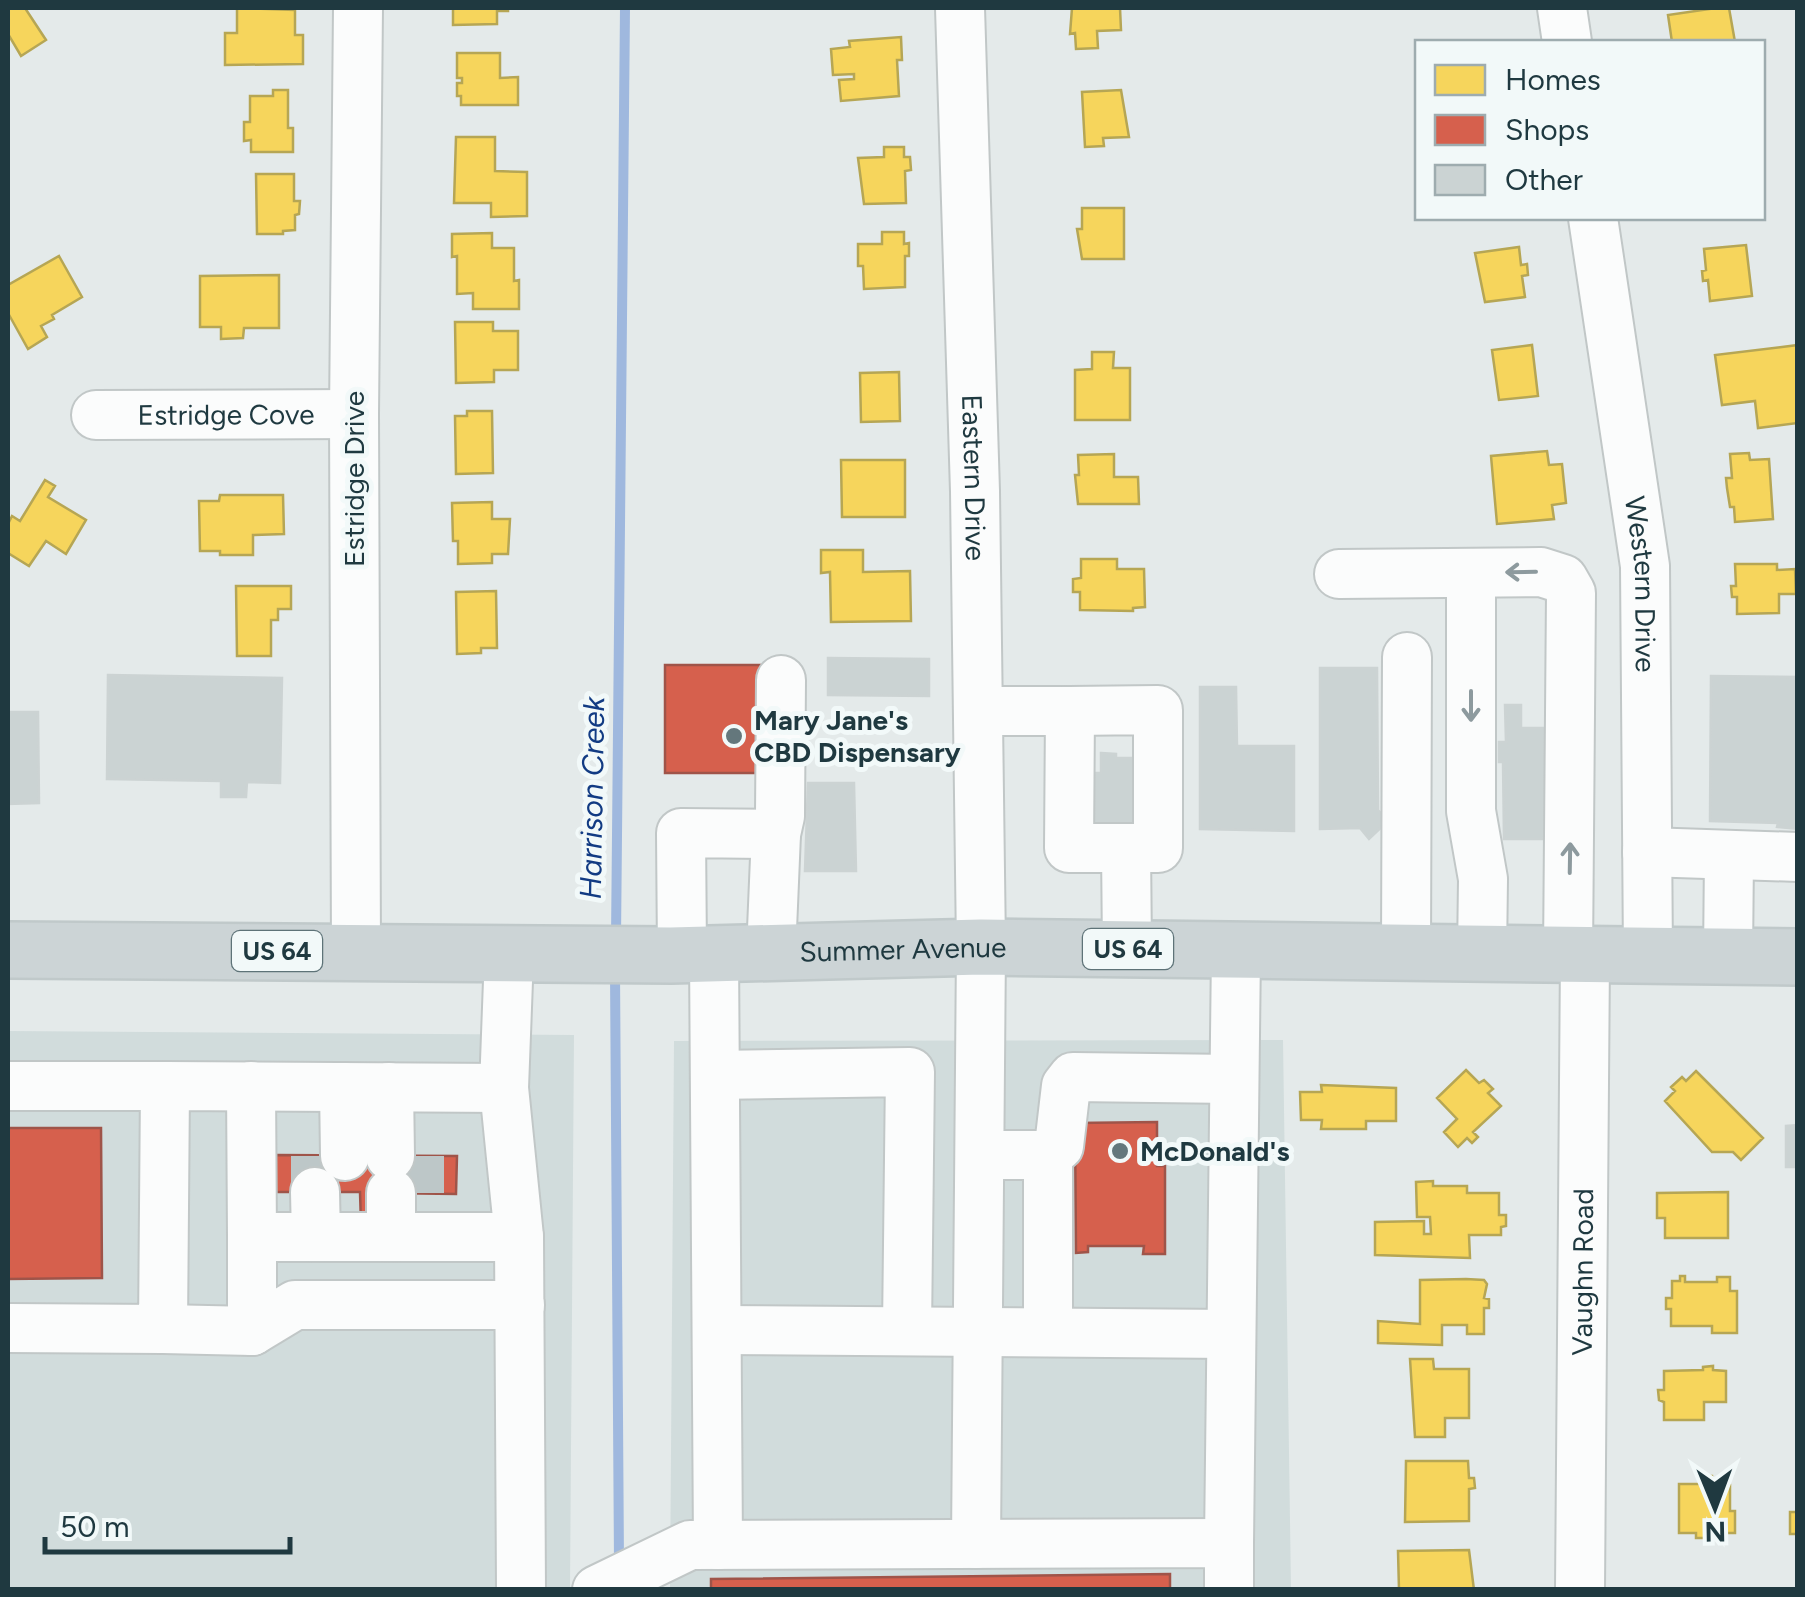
<svg xmlns="http://www.w3.org/2000/svg" width="1805" height="1597" viewBox="0 0 1805 1597" font-family="Figtree,sans-serif">
	<style>
		.built { fill: #d1dcdc }
		.homes { fill: #f6d55c; stroke: #b6a654; stroke-width: 2.5 }
		.shops { fill: #d6604d; stroke: #9f5449; stroke-width: 2.5 }
		.lines { fill: none; stroke-linecap: round; stroke-linejoin: round }
		.stream { stroke: #9fb8de; stroke-width: 10 }
		.building { fill: #cbd3d3; stroke: #ccd3d3; stroke-width: 2.5 }
		.minor-tunnel { stroke: #bdc7c8; stroke-width: 48; stroke-dasharray: 48 24; stroke-linecap: butt }
		.minor-casing { stroke: #c1c7c7; stroke-width: 52 }
		.major-casing { stroke: #c0c9ca; stroke-width: 60 }
		.minor { stroke: #fbfcfc; stroke-width: 48 }
		.major { stroke: #ccd4d6; stroke-width: 55 }
		.oneway { stroke: #8d9a9e }
		.poi-dot { fill: #64777c; stroke: #f2f9f9; stroke-width: 4 }
		.labels { text-anchor: middle; dominant-baseline: central; stroke-width: 10; stroke-linejoin: round; paint-order: stroke }
		.shield { fill: #f2f9f9; stroke: #5e7378; stroke-width: 2.5 }
		.shield-label { font-size: 25px; font-weight: bold; fill: #1f3940 }
		.street-label { font-size: 28px; fill: #1f3940; stroke: #f2f9f9 }
		.poi-label { font-size: 28px; font-weight: bold; fill: #1f3940; stroke: #f2f9f9; text-anchor: start }
		.water-label { font-size: 30px; font-style: italic; fill: #123b83; stroke: #f2f9f9 }
	</style>
	<rect width="100%" height="100%" fill="#e4eaea"/>
	<!-- built -->
	<path class="built" d="M 8,1031 L 574,1035 L 570,1589 L 8,1590 Z
		M 1283,1040 L 1291,1589 L 670,1590 L 674,1041 Z"/>
	<!-- homes -->
	<path class="homes" d="M 8,8 L 25,8 L 46,40 L 21,56 L 8,34 Z
		M 237,8 L 295,10 L 295,35 L 303,35 L 303,64 L 225,65 L 225,33 L 237,33 Z
		M 453,8 L 508,8 L 508,11 L 497,11 L 497,24 L 453,25 Z
		M 1072,8 L 1120,8 L 1121,30 L 1097,31 L 1098,48 L 1076,49 L 1075,33 L 1070,34 Z
		M 1716,8 L 1729,8 L 1735,42 L 1672,42 L 1668,15 Z
		M 901,37 L 902,60 L 897,60 L 899,96 L 841,101 L 839,80 L 854,79 L 854,74 L 833,75 L 831,49 L 850,47 L 849,41 Z
		M 457,53 L 500,53 L 500,78 L 518,77 L 518,105 L 461,105 L 461,96 L 457,96 L 457,83 L 462,83 L 462,78 L 457,78 Z
		M 273,90 L 288,90 L 288,128 L 293,128 L 293,152 L 251,152 L 251,140 L 244,141 L 244,122 L 250,122 L 250,96 L 273,96 Z
		M 1121,90 L 1129,137 L 1103,138 L 1104,146 L 1085,147 L 1082,92 Z
		M 456,137 L 495,137 L 495,171 L 527,172 L 527,216 L 491,217 L 491,203 L 454,203 Z
		M 884,147 L 904,147 L 904,157 L 910,157 L 911,170 L 905,171 L 906,203 L 864,204 L 858,158 L 884,157 Z
		M 256,174 L 294,174 L 294,201 L 300,201 L 299,214 L 295,215 L 295,230 L 283,231 L 283,234 L 257,234 Z
		M 1082,208 L 1124,208 L 1124,259 L 1082,259 L 1077,229 L 1082,229 Z
		M 882,232 L 904,232 L 904,244 L 909,243 L 909,256 L 905,256 L 905,287 L 864,289 L 863,266 L 858,266 L 858,244 L 882,244 Z
		M 492,233 L 492,248 L 514,248 L 514,281 L 519,280 L 519,309 L 473,309 L 473,293 L 457,294 L 457,256 L 452,257 L 452,234 Z
		M 1746,245 L 1752,296 L 1710,301 L 1708,280 L 1703,281 L 1702,271 L 1706,270 L 1704,249 Z
		M 1519,247 L 1521,265 L 1527,264 L 1528,275 L 1522,276 L 1525,297 L 1485,302 L 1475,253 Z
		M 59,256 L 82,297 L 52,315 L 54,319 L 41,326 L 47,337 L 28,349 L 8,313 L 8,285 Z
		M 279,275 L 279,328 L 244,328 L 243,338 L 221,339 L 221,327 L 200,327 L 200,276 Z
		M 455,322 L 493,322 L 493,331 L 518,331 L 518,370 L 494,370 L 494,382 L 456,383 Z
		M 1532,345 L 1538,396 L 1499,400 L 1492,350 Z
		M 1798,345 L 1798,423 L 1758,428 L 1755,401 L 1722,405 L 1715,355 Z
		M 1092,352 L 1114,352 L 1113,368 L 1130,368 L 1130,420 L 1075,420 L 1075,370 L 1092,369 Z
		M 899,372 L 900,421 L 861,422 L 860,373 Z
		M 467,411 L 492,411 L 493,473 L 456,474 L 455,416 L 467,416 Z
		M 1547,451 L 1549,465 L 1562,464 L 1566,503 L 1552,505 L 1554,519 L 1497,524 L 1491,456 Z
		M 1749,453 L 1750,460 L 1769,459 L 1773,519 L 1735,522 L 1734,507 L 1730,507 L 1727,488 L 1726,478 L 1732,478 L 1730,454 Z
		M 1114,454 L 1114,477 L 1138,477 L 1139,504 L 1078,504 L 1075,475 L 1079,475 L 1078,455 Z
		M 841,460 L 905,460 L 905,517 L 842,517 Z
		M 45,480 L 55,486 L 48,497 L 86,520 L 66,554 L 46,541 L 29,566 L 8,553 L 8,524 L 12,516 L 20,521 Z
		M 220,495 L 283,495 L 284,534 L 253,535 L 253,555 L 220,555 L 220,551 L 200,551 L 199,501 L 219,501 Z
		M 492,502 L 492,519 L 510,519 L 508,554 L 492,554 L 492,563 L 458,564 L 458,541 L 453,541 L 452,503 Z
		M 821,550 L 863,550 L 863,572 L 910,571 L 911,621 L 831,622 L 830,572 L 821,573 Z
		M 1081,559 L 1117,559 L 1117,569 L 1144,569 L 1145,607 L 1133,608 L 1133,611 L 1080,610 L 1080,592 L 1073,592 L 1073,579 L 1081,578 Z
		M 1735,564 L 1777,564 L 1777,570 L 1795,569 L 1796,594 L 1779,594 L 1779,613 L 1737,614 L 1737,597 L 1732,597 L 1731,586 L 1736,586 Z
		M 236,586 L 291,586 L 291,609 L 278,609 L 278,620 L 271,620 L 271,656 L 237,656 Z
		M 496,591 L 497,648 L 481,648 L 481,653 L 457,654 L 456,592 Z
		M 1466,1070 L 1479,1083 L 1484,1080 L 1493,1089 L 1488,1093 L 1501,1106 L 1473,1132 L 1478,1137 L 1472,1143 L 1467,1138 L 1458,1147 L 1444,1132 L 1457,1119 L 1437,1098 Z
		M 1696,1071 L 1763,1138 L 1741,1160 L 1733,1152 L 1712,1152 L 1665,1101 L 1675,1091 L 1671,1087 L 1682,1077 L 1686,1081 Z
		M 1321,1085 L 1396,1088 L 1396,1121 L 1366,1121 L 1366,1129 L 1321,1129 L 1322,1120 L 1301,1120 L 1300,1092 L 1322,1092 Z
		M 1433,1181 L 1433,1186 L 1467,1186 L 1467,1193 L 1499,1193 L 1499,1215 L 1506,1215 L 1506,1226 L 1501,1227 L 1501,1235 L 1469,1235 L 1470,1258 L 1375,1255 L 1375,1222 L 1424,1221 L 1424,1234 L 1431,1234 L 1430,1217 L 1417,1217 L 1416,1182 Z
		M 1728,1192 L 1728,1238 L 1665,1238 L 1665,1218 L 1657,1218 L 1657,1193 Z
		M 1680,1276 L 1685,1276 L 1685,1282 L 1717,1282 L 1717,1277 L 1730,1277 L 1730,1291 L 1737,1291 L 1737,1333 L 1712,1333 L 1712,1326 L 1671,1326 L 1671,1309 L 1666,1309 L 1666,1298 L 1672,1298 L 1672,1281 L 1680,1281 Z
		M 1466,1279 L 1484,1280 L 1487,1284 L 1484,1298 L 1489,1299 L 1489,1308 L 1484,1308 L 1484,1334 L 1467,1334 L 1467,1325 L 1442,1325 L 1442,1345 L 1378,1343 L 1378,1321 L 1420,1324 L 1420,1280 Z
		M 1410,1359 L 1433,1359 L 1434,1369 L 1469,1369 L 1469,1418 L 1445,1418 L 1445,1437 L 1415,1437 Z
		M 1713,1366 L 1713,1370 L 1726,1371 L 1726,1402 L 1704,1402 L 1704,1420 L 1664,1420 L 1664,1402 L 1659,1400 L 1658,1390 L 1664,1390 L 1664,1371 L 1703,1370 L 1703,1367 Z
		M 1406,1461 L 1468,1461 L 1469,1478 L 1474,1478 L 1475,1488 L 1469,1489 L 1469,1521 L 1405,1522 Z
		M 1706,1476 L 1712,1476 L 1713,1485 L 1730,1485 L 1730,1511 L 1735,1511 L 1735,1533 L 1707,1533 L 1707,1538 L 1696,1538 L 1696,1533 L 1679,1533 L 1679,1484 L 1706,1484 Z
		M 1790,1512 L 1798,1512 L 1798,1534 L 1790,1534 Z
		M 1469,1550 L 1474,1590 L 1399,1590 L 1398,1551 Z"/>
	<!-- shops -->
	<path class="shops" d="M 665,665 L 770,665 L 772,773 L 665,773 Z
		M 1157,1122 L 1157,1166 L 1165,1166 L 1165,1254 L 1143,1254 L 1144,1246 L 1088,1246 L 1088,1252 L 1076,1253 L 1075,1123 Z
		M 8,1128 L 101,1128 L 102,1278 L 8,1279 Z
		M 276,1155 L 457,1156 L 456,1194 L 379,1193 L 373,1223 L 361,1224 L 360,1192 L 276,1192 Z
		M 1170,1574 L 1170,1590 L 711,1590 L 711,1579 Z"/>
	<g class="lines">
		<!-- stream -->
		<path class="stream" d="M 616,939 L 625,8
			M 615,971 L 619,1564"/>
	</g>
	<!-- building -->
	<path class="building" d="M 828,658 L 929,659 L 929,696 L 828,695 Z
		M 1320,668 L 1377,668 L 1378,810 L 1388,821 L 1369,839 L 1360,828 L 1320,829 Z
		M 108,675 L 282,678 L 280,783 L 247,782 L 246,797 L 221,797 L 221,781 L 107,779 Z
		M 1711,676 L 1798,677 L 1798,829 L 1777,827 L 1778,823 L 1710,821 Z
		M 1200,687 L 1236,687 L 1237,746 L 1294,746 L 1294,831 L 1200,829 Z
		M 1505,705 L 1521,705 L 1521,728 L 1546,728 L 1549,839 L 1504,839 L 1503,762 L 1499,762 L 1499,742 L 1506,742 Z
		M 8,712 L 38,712 L 39,803 L 8,804 Z
		M 1101,753 L 1116,754 L 1116,758 L 1152,758 L 1147,825 L 1091,828 L 1091,773 L 1101,773 Z
		M 808,783 L 854,783 L 856,871 L 805,871 Z
		M 1798,1125 L 1798,1167 L 1786,1167 L 1786,1126 Z"/>
	<g class="lines">
		<!-- minor-tunnel -->
		<path class="minor-tunnel" d="M 315,1192 L 315,1156
			M 420,1193 L 420,1156"/>
		<defs>
			<g id="minor">
				<path id="s1" d="M 960,8 L 975,491 L 981,947 L 976,1544"/>
				<path d="M 1562,8 L 1567,42"/>
				<path id="s2" d="M 1593,218 L 1645,566 L 1648,957"/>
				<path id="s3" d="M 96,415 L 354,414"/>
				<path d="M 1471,573 L 1471,811 L 1483,879 L 1482,955"/>
				<path d="M 1339,574 L 1541,572 L 1563,579 L 1571,593 L 1568,956"/>
				<path d="M 978,711 L 1070,711"/>
				<path d="M 1126,848 L 1158,848 L 1158,710 L 1070,711 L 1069,848 L 1126,848 L 1127,949"/>
				<path d="M 1647,852 L 1798,857"/>
				<path d="M 356,951 L 354,414 L 358,8"/>
				<path d="M 714,953 L 718,1545"/>
				<path d="M 771,953 L 776,834 L 780,816 L 781,680"/>
				<path d="M 1406,953 L 1407,657"/>
				<path d="M 509,954 L 504,1088 L 519,1237 L 521,1590"/>
				<path d="M 682,954 L 681,833 L 776,834"/>
				<path d="M 1728,957 L 1729,855"/>
				<path d="M 715,1075 L 910,1072 L 907,1330"/>
				<path d="M 8,1086 L 165,1086"/>
				<path d="M 251,1086 L 252,1237 L 519,1237"/>
				<path d="M 344,1087 L 345,1156"/>
				<path d="M 389,1087 L 390,1156"/>
				<path d="M 980,1155 L 1048,1155 L 1059,1146 L 1066,1086 L 1073,1077 L 1234,1079"/>
				<path d="M 315,1192 L 316,1237"/>
				<path d="M 391,1193 L 391,1237"/>
				<path d="M 8,1328 L 163,1329 L 165,1086 L 504,1088"/>
				<path d="M 163,1329 L 252,1331 L 295,1305 L 520,1305"/>
				<path d="M 717,1330 L 1231,1334"/>
				<path d="M 252,1331 L 252,1237"/>
				<path d="M 1048,1332 L 1048,1155"/>
				<path d="M 1229,1543 L 1236,951"/>
				<path d="M 597,1590 L 690,1545 L 1229,1543 L 1229,1590"/>
				<path id="s4" d="M 1580,1590 L 1585,956"/>
			</g>
			<g id="major">
				<path id="s5" d="M 8,950 L 671,955 L 981,947 L 1798,957"/>
			</g>
		</defs>
		<!-- minor casing -->
		<use href="#minor" class="minor-casing"/>
		<!-- major casing -->
		<use href="#major" class="major-casing"/>
		<!-- minor -->
		<use href="#minor" class="minor"/>
		<!-- major -->
		<use href="#major" class="major"/>
	</g>
	<!-- one-way arrows -->
	<defs><path id="oneway-shaft" d="M-6 0H5M1.5-3L5.5 0L1.5 3" fill="none" stroke-width="1.6" stroke-linecap="round" stroke-linejoin="round" transform="scale(2.5)"/></defs>
	<g class="oneway">
		<use href="#oneway-shaft" transform="translate(1521 572) rotate(179)"/>
		<use href="#oneway-shaft" transform="translate(1471 706) rotate(90)"/>
		<use href="#oneway-shaft" transform="translate(1570 858) rotate(-89)"/>
	</g>
	<!-- markers -->
	<g class="poi-dot">
		<circle cx="734" cy="736" r="10"/>
		<circle cx="1120" cy="1151" r="10"/>
	</g>
	<g class="labels">
		<!-- shield labels -->
		<g class="shield">
			<rect x="1083" y="929" width="90" height="40" rx="8"/>
			<rect x="232" y="931" width="90" height="40" rx="8"/>
		</g>
		<g class="shield-label">
			<text x="1128" y="949">US 64</text>
			<text x="277" y="951">US 64</text>
		</g>
		<!-- street labels -->
		<g class="street-label">
			<text stroke="none"><textPath href="#s3" startOffset="130">Estridge Cove</textPath></text>
			<text stroke="none"><textPath href="#s1" startOffset="470">Eastern Drive</textPath></text>
			<text transform="translate(354 479) rotate(-90)">Estridge Drive</text>
			<text stroke="none"><textPath href="#s2" startOffset="370">Western Drive</textPath></text>
			<text stroke="none"><textPath href="#s5" startOffset="895">Summer Avenue</textPath></text>
			<text stroke="none"><textPath href="#s4" startOffset="318">Vaughn Road</textPath></text>
		</g>
		<!-- poi labels -->
		<g class="poi-label">
			<text x="754" y="720">Mary Jane's<tspan x="754" dy="32">CBD Dispensary</tspan></text>
			<text x="1140" y="1151">McDonald's</text>
		</g>
		<!-- water labels -->
		<g class="water-label">
			<text transform="translate(592 798) rotate(-89)">Harrison Creek</text>
		</g>
	</g>
	<!-- border -->
	<rect width="1805" height="1597" fill="none" stroke="#1f3940" stroke-width="20"/>
	<!-- legend -->
	<rect x="1415" y="40" width="350" height="180" fill="#f2f9f9" stroke="#9eacaf" stroke-width="2.5"/>
	<rect x="1435" y="65" width="50" height="30" fill="#f6d55c" stroke="#9eacaf" stroke-width="2.5"/>
	<text x="1505" y="90" font-size="30" fill="#1f3940">Homes</text>
	<rect x="1435" y="115" width="50" height="30" fill="#d6604d" stroke="#9eacaf" stroke-width="2.5"/>
	<text x="1505" y="140" font-size="30" fill="#1f3940">Shops</text>
	<rect x="1435" y="165" width="50" height="30" fill="#cbd3d3" stroke="#9eacaf" stroke-width="2.5"/>
	<text x="1505" y="190" font-size="30" fill="#1f3940">Other</text>
	<!-- north arrow -->
	<g transform="translate(1715 1507) rotate(179)" stroke="#f2f9f9" stroke-width="8" paint-order="stroke">
	<path d="M0-8L18 38L0 25L-18 38Z" fill="#1f3940"/>
	<text y="-15" font-size="28" font-weight="bold" text-anchor="middle" fill="#1f3940">N</text>
	</g>
	<!-- scale -->
	<path d="M45 1537v15h245v-15" fill="none" stroke="#1f3940" stroke-width="5"/>
	<text x="60" y="1537" font-size="30" fill="#1f3940" stroke="#f2f9f9" stroke-width="8" paint-order="stroke">50 m</text>
</svg>
